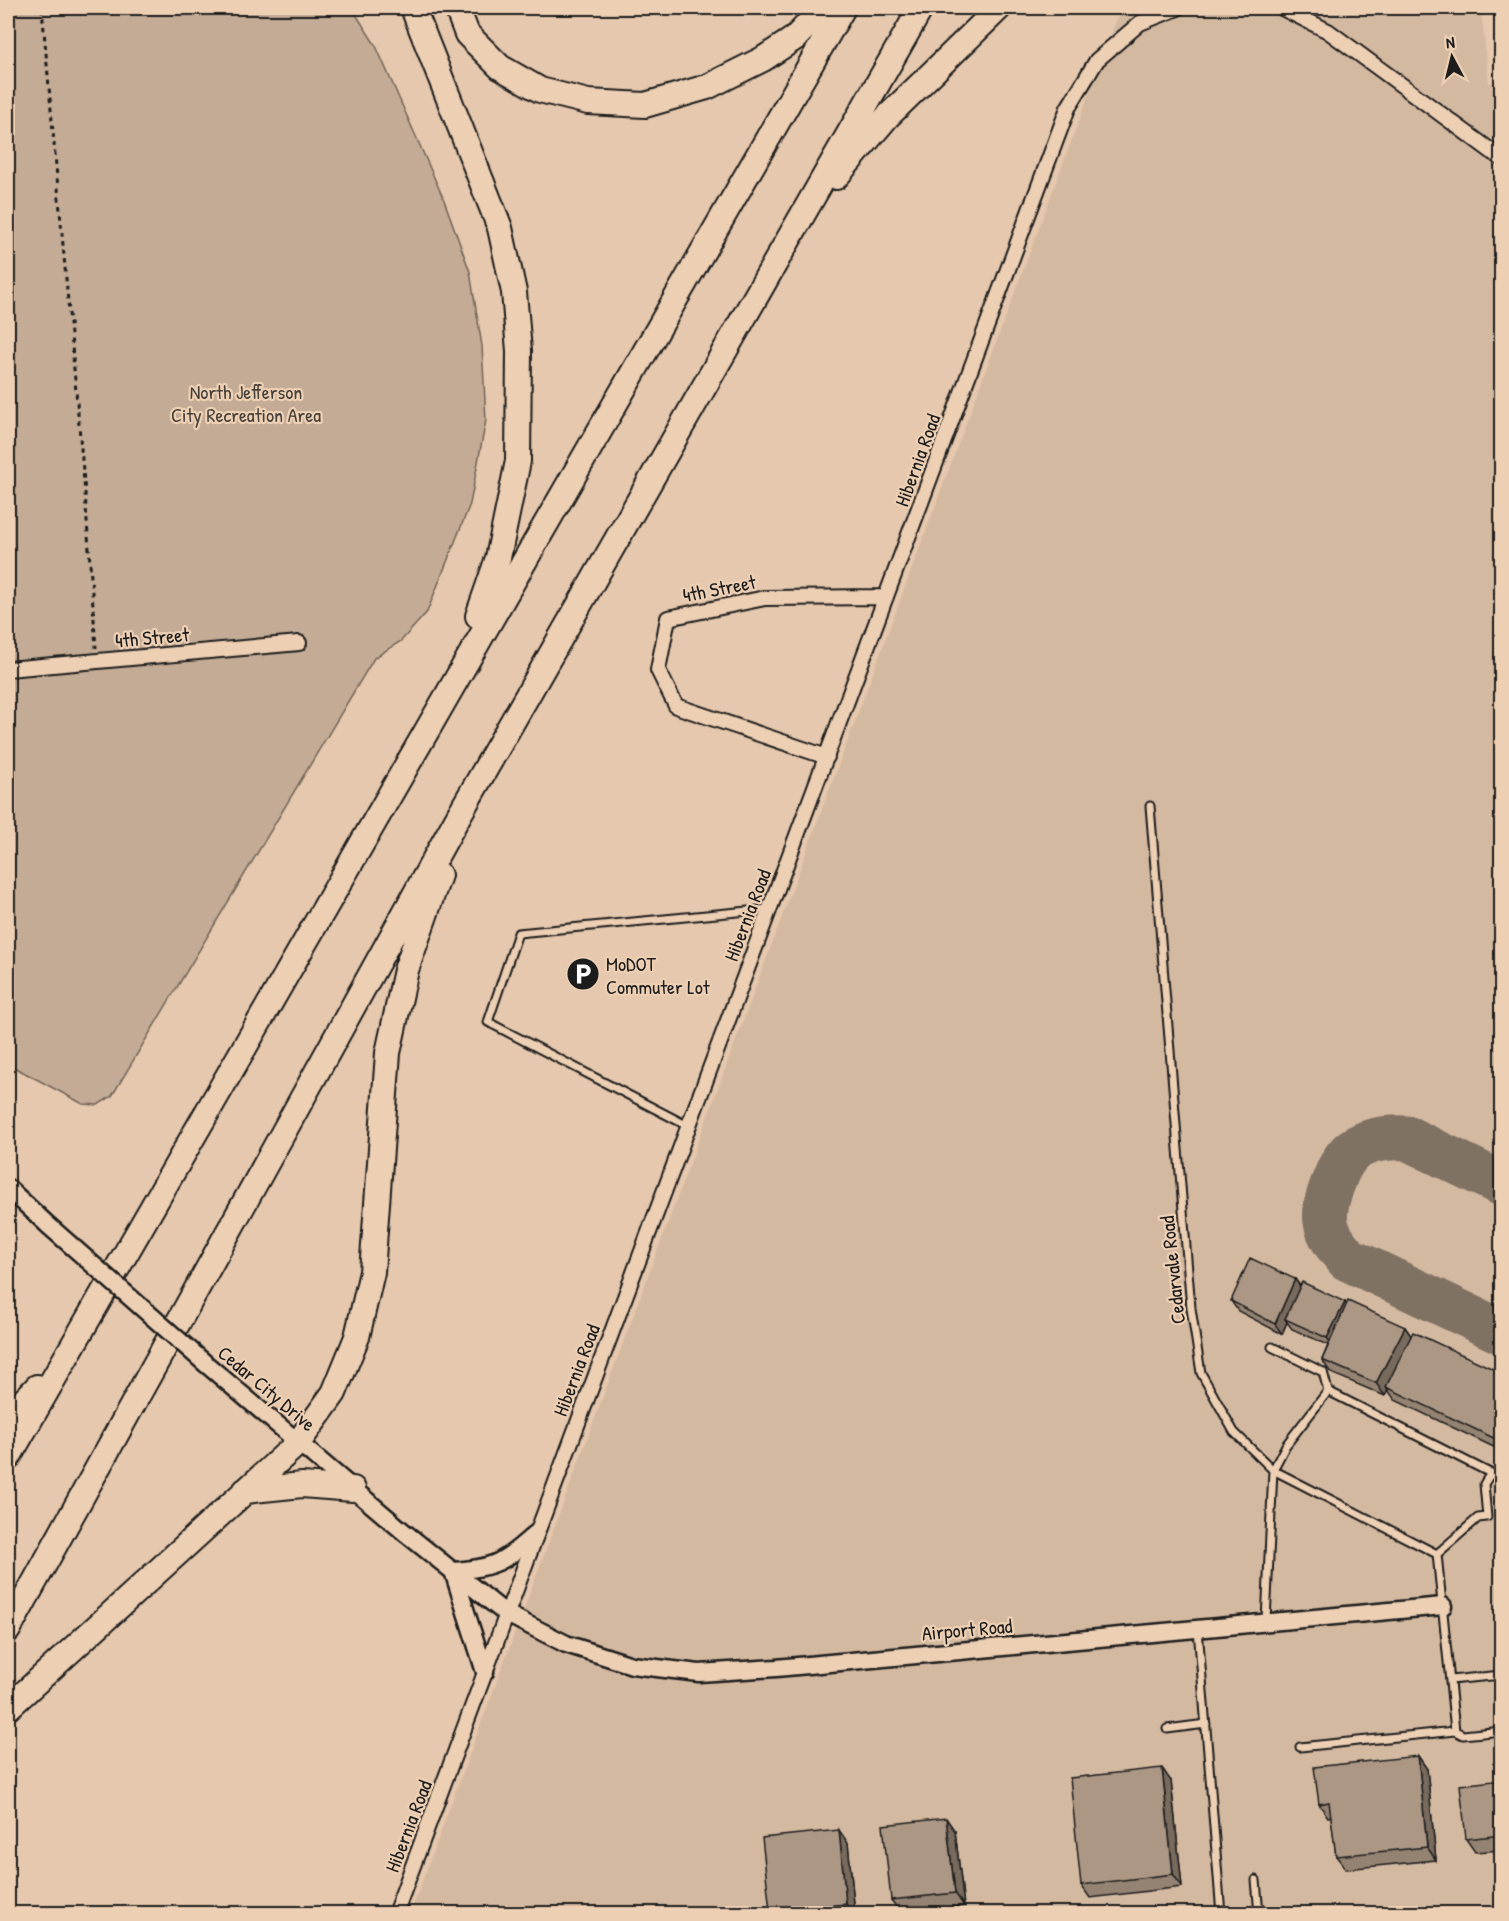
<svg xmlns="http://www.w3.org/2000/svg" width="1509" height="1921" viewBox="0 0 1509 1921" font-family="'Patrick Hand',sans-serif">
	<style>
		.built { fill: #d4b9a1 }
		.green { fill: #c3ab95; stroke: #706458; stroke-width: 1.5 }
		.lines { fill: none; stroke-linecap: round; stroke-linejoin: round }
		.taxiway { stroke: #807264; stroke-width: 45 }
		.service-casing { stroke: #1c1c1c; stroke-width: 11 }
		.minor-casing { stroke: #1c1c1c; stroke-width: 18 }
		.tertiary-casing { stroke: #1c1c1c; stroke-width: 21 }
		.motorway-casing { stroke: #1c1c1c; stroke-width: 28 }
		.path { stroke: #1c1c1c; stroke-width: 3; stroke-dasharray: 4.5 4.5; stroke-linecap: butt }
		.service { stroke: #edcfb3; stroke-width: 7 }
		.minor { stroke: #edcfb3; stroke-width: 14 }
		.tertiary { stroke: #edcfb3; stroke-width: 16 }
		.motorway { stroke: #edcfb3; stroke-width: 24 }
		.tertiary-bridge-casing { stroke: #1c1c1c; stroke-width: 21; stroke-linecap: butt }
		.tertiary-bridge { stroke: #edcfb3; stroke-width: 16 }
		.wall { fill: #948272; stroke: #1c1c1c; stroke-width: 1.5 }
		.shaded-wall { fill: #786a5d; stroke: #1c1c1c; stroke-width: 1.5 }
		.building { fill: #ac9785; stroke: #1c1c1c; stroke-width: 1.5 }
		.labels { text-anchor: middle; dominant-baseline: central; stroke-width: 4.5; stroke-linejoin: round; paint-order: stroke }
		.park-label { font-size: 20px; fill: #46403a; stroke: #edcfb3 }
		.street-label { font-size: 20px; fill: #1c1c1c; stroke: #edcfb3 }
		.poi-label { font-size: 20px; fill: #1c1c1c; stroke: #edcfb3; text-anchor: start }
	</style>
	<rect width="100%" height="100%" fill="#e5c8ad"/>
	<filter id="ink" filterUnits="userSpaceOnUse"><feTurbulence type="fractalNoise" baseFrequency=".0167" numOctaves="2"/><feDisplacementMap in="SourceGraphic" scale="12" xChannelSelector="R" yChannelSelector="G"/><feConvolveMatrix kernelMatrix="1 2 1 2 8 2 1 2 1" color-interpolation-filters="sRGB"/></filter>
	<g filter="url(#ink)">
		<!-- built -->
		<path class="built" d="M 1121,8 L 1481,8 L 1489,83 L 1502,82 L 1501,1913 L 410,1914 Z"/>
		<!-- green -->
		<path class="green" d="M 8,8 L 352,8 L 376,46 L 444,200 L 470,272 L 482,346 L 486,420 L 470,504 L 427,612 L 401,641 L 374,658 L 112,1096 L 98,1105 L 83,1104 L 8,1064 Z"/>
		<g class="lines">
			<!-- taxiway -->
			<path class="taxiway" d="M 1502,1184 L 1407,1138 C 1387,1137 1369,1139 1353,1150 C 1345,1156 1338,1169 1335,1178 C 1321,1212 1320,1230 1348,1259 L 1502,1332"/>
			<defs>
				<path id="service" d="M 1150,806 L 1191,1308 L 1201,1373 L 1234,1432 L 1273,1470 L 1437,1554 L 1455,1731 L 1463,1735 L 1502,1731
					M 688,1126 L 488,1022 L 518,933 L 769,909
					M 1272,1347 L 1323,1372 L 1328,1391 L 1502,1479
					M 1437,1554 L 1478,1518 L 1487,1517 L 1484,1484 L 1491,1473
					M 1266,1621 L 1273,1470 L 1286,1445 L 1328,1391
					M 1198,1629 L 1221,1914
					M 1450,1680 L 1502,1675
					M 1167,1729 L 1206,1724
					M 1300,1747 L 1455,1731
					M 1256,1880 L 1259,1914"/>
				<path id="minor" d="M 1282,8 L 1328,31 L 1502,159
					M 8,669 L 299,643
					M 827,757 L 676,706 L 658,670 L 668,618 L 765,598 L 886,597
					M 395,1914 L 1068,108 L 1097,60 L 1140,23 L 1178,8"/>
				<path id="tertiary" d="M 8,1188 L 49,1226
					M 206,1364 L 404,1532 L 505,1613 L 566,1644 L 632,1665 L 699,1673 L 776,1668 L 1443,1606
					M 485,1672 L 453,1571 C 495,1568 504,1562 535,1534"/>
				<path id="motorway" d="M 413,8 L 500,228 L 514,292 L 519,351 L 518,461 L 498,558 L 478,616
					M 457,8 L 467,34 L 500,67 L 540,90 L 588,102 L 645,105 L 707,87 L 763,59 L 795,38 L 823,8
					M 836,177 L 887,117 L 999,8
					M 8,1417 L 37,1387
					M 8,1458 L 843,8
					M 245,1491 L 302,1485 L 353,1489
					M 8,1630 L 459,815 L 921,8
					M 8,1708 L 298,1443 L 334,1393 L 357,1337 L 372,1272 L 388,1053 L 406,970 L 439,875"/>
			</defs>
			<!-- service casing -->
			<use href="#service" class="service-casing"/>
			<!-- minor casing -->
			<use href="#minor" class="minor-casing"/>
			<!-- tertiary casing -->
			<use href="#tertiary" class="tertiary-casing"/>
			<!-- motorway casing -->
			<use href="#motorway" class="motorway-casing"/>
			<!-- path -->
			<path class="path" d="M 42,8 L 85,493 L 96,648"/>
			<!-- service -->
			<use href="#service" class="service"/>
			<!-- minor -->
			<use href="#minor" class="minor"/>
			<!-- tertiary -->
			<use href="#tertiary" class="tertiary"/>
			<!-- motorway -->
			<use href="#motorway" class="motorway"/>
			<defs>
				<path id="tertiary-bridge" d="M 49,1226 L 206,1364"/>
			</defs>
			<!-- tertiary-bridge casing -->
			<use href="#tertiary-bridge" class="tertiary-bridge-casing"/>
			<!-- tertiary-bridge -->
			<use href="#tertiary-bridge" class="tertiary-bridge"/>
		</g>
		<!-- wall -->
		<path class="wall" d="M 1295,1279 L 1300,1286 L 1405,1327 L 1411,1336 L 1502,1373 L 1502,1451 L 1395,1400 L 1388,1390 L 1385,1396 L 1331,1373 L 1322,1360 L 1328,1345 L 1292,1329 L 1287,1322 L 1282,1334 L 1238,1311 L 1231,1301 Z
			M 1418,1756 L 1427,1769 L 1436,1860 L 1346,1869 L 1336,1856 L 1331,1816 L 1328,1817 L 1319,1804 Z
			M 1502,1780 L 1502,1850 L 1475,1852 L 1466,1839 Z
			M 1171,1781 L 1182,1887 L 1090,1898 L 1081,1885 Z
			M 955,1831 L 964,1906 L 901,1913 L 891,1900 Z
			M 848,1843 L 855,1914 L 772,1914 L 770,1911 Z"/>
		<!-- shaded-wall -->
		<path class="shaded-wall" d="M 1295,1279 L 1302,1289 L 1285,1319 L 1287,1322 L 1282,1334 L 1275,1324 Z
			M 1345,1302 L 1352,1312 L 1334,1348 L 1327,1338 Z
			M 1405,1327 L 1414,1340 L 1386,1387 L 1388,1390 L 1385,1396 L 1376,1383 Z
			M 1418,1756 L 1427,1769 L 1436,1860 L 1427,1847 Z
			M 1162,1768 L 1171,1781 L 1182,1887 L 1173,1874 Z
			M 946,1818 L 955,1831 L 964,1906 L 955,1893 Z
			M 839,1830 L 848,1843 L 855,1914 L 853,1914 L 846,1904 Z"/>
		<!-- building -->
		<path class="building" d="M 1250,1258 L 1295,1279 L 1275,1324 L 1231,1301 Z
			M 1302,1282 L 1345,1302 L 1327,1338 L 1285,1319 Z
			M 1348,1301 L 1405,1327 L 1376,1383 L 1322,1360 Z
			M 1413,1332 L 1502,1373 L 1502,1442 L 1386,1387 Z
			M 1418,1756 L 1427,1847 L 1336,1856 L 1329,1802 L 1319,1804 L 1314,1767 Z
			M 1162,1768 L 1173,1874 L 1081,1885 L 1070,1778 Z
			M 1502,1780 L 1502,1835 L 1466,1839 L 1460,1785 Z
			M 946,1818 L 955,1893 L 891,1900 L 883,1825 Z
			M 839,1830 L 846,1904 L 770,1911 L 762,1838 Z"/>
	</g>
	<!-- icons -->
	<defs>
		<symbol id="parking-disc" viewBox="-11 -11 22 22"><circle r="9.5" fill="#1c1c1c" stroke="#edcfb3"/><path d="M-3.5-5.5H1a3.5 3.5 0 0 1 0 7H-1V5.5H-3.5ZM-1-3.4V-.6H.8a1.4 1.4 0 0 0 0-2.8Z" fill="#fff"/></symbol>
	</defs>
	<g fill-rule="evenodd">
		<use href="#parking-disc" x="564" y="955" width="38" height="38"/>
	</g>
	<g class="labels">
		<!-- park labels -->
		<g class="park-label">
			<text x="246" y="391">North Jefferson<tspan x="246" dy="23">City Recreation Area</tspan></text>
		</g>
		<!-- street labels -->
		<g class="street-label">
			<text transform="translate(917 460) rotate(-70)">Hibernia Road</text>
			<text transform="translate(719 588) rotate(-11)">4th Street</text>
			<text transform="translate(152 637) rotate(-5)">4th Street</text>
			<text transform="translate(747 915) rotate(-69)">Hibernia Road</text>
			<text transform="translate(1172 1270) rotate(-96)">Cedarvale Road</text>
			<text transform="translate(576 1370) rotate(-69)">Hibernia Road</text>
			<text transform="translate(267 1388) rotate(40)">Cedar City Drive</text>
			<text transform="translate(967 1629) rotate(-5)">Airport Road</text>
			<text transform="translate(408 1826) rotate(-69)">Hibernia Road</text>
		</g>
		<!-- poi labels -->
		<g class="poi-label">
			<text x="606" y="963">MoDOT<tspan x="606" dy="23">Commuter Lot</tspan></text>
		</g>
	</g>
	<!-- margin -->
	<rect width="1509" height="1921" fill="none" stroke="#edcfb3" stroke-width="30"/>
	<rect x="15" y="15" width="1479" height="1891" fill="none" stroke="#1c1c1c" stroke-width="2" filter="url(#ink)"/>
	<!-- north arrow -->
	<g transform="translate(1452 57) rotate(353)" stroke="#edcfb3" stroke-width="4.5" paint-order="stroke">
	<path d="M0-4.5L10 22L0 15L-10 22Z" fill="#1c1c1c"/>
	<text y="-9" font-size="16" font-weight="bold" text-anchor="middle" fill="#1c1c1c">N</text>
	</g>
</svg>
